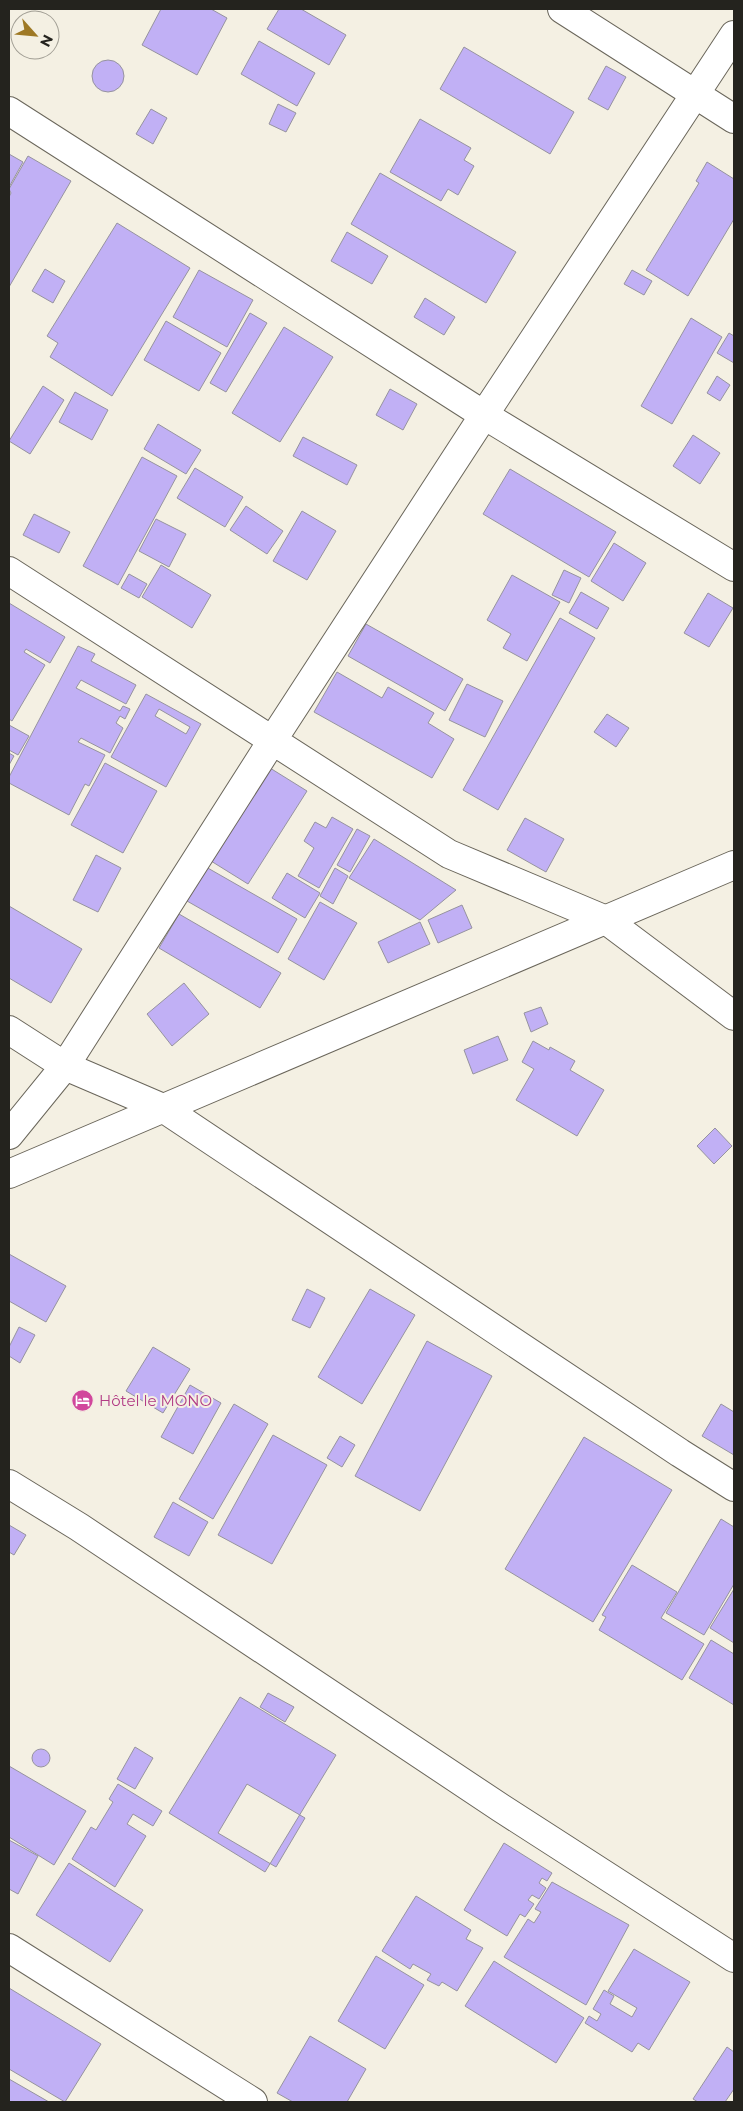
<svg xmlns="http://www.w3.org/2000/svg" width="743" height="2111" viewBox="0 0 743 2111" font-family="Montserrat,sans-serif">
	<style>
		.building { fill: #c1b0f5; stroke: #96939f; fill-rule: evenodd }
		.lines { fill: none; stroke-linecap: round; stroke-linejoin: round }
		.minor-casing { stroke: #6a665b; stroke-width: 30 }
		.tertiary-casing { stroke: #6a665b; stroke-width: 30 }
		.minor { stroke: #fff; stroke-width: 28 }
		.tertiary { stroke: #fff; stroke-width: 28 }
		.labels { text-anchor: middle; dominant-baseline: central; stroke-width: 4; stroke-linejoin: round; paint-order: stroke }
		.hotel-label { font-size: 15px; fill: #b23c85; stroke: #f4f0e3; text-anchor: start }
	</style>
	<rect width="100%" height="100%" fill="#f4f0e3"/>
	<!-- building -->
	<path class="building" d="M 161,9 L 211,9 L 227,18 L 197,75 L 142,45 Z
		M 279,9 L 301,9 L 346,35 L 329,65 L 267,29 Z
		M 259,41 L 315,73 L 297,106 L 241,74 Z
		M 464,47 L 574,112 L 550,154 L 440,89 Z
		M92 76a16 16 0 1 1 32 0a16 16 0 1 1-32 0Z
		M 606,66 L 626,77 L 608,110 L 588,99 Z
		M 278,104 L 296,113 L 286,132 L 269,124 Z
		M 151,109 L 167,118 L 153,144 L 136,134 Z
		M 420,119 L 471,148 L 464,160 L 474,166 L 458,195 L 448,189 L 441,201 L 390,172 Z
		M 9,154 L 23,162 L 9,187 Z
		M 28,156 L 71,181 L 9,287 L 9,197 L 11,193 L 9,189 Z
		M 707,162 L 734,179 L 734,219 L 688,296 L 646,270 L 699,183 L 696,181 Z
		M 380,173 L 516,252 L 486,303 L 351,224 Z
		M 117,223 L 190,268 L 112,396 L 50,357 L 58,343 L 47,336 Z
		M 347,232 L 388,256 L 372,284 L 331,261 Z
		M 45,269 L 65,281 L 53,303 L 32,291 Z
		M 199,270 L 253,300 L 227,347 L 173,317 Z
		M 632,270 L 652,281 L 644,295 L 624,284 Z
		M 425,298 L 455,317 L 444,335 L 414,317 Z
		M 250,313 L 267,323 L 226,392 L 210,383 Z
		M 691,318 L 722,337 L 672,424 L 641,406 Z
		M 166,321 L 221,353 L 199,391 L 144,360 Z
		M 284,327 L 333,357 L 280,442 L 232,413 Z
		M 729,333 L 734,336 L 734,363 L 717,353 Z
		M 717,376 L 730,385 L 720,401 L 707,393 Z
		M 43,386 L 64,400 L 30,454 L 9,441 Z
		M 390,389 L 417,404 L 403,430 L 376,415 Z
		M 75,392 L 108,410 L 92,440 L 59,422 Z
		M 158,424 L 201,450 L 186,474 L 144,449 Z
		M 693,435 L 720,453 L 700,484 L 673,466 Z
		M 303,437 L 357,465 L 347,485 L 293,456 Z
		M 142,457 L 177,476 L 118,585 L 83,566 Z
		M 195,468 L 243,497 L 225,527 L 177,498 Z
		M 510,469 L 616,532 L 589,577 L 483,514 Z
		M 246,506 L 283,531 L 267,554 L 230,530 Z
		M 302,511 L 336,531 L 307,580 L 273,561 Z
		M 34,514 L 70,532 L 59,553 L 23,535 Z
		M 156,519 L 186,534 L 169,567 L 139,551 Z
		M 614,543 L 646,563 L 623,601 L 591,581 Z
		M 161,565 L 211,595 L 192,628 L 142,597 Z
		M 564,570 L 581,578 L 569,603 L 552,595 Z
		M 129,574 L 147,584 L 139,598 L 121,588 Z
		M 512,575 L 560,602 L 527,661 L 503,648 L 511,634 L 487,620 Z
		M 581,592 L 609,608 L 597,629 L 569,613 Z
		M 708,593 L 733,608 L 709,647 L 684,633 Z
		M 9,603 L 65,637 L 50,663 L 26,649 L 24,652 L 45,665 L 12,721 L 9,719 Z
		M 560,618 L 595,638 L 498,810 L 463,790 Z
		M 366,624 L 463,679 L 445,711 L 348,656 Z
		M 78,646 L 95,654 L 91,661 L 136,685 L 126,704 L 81,680 L 76,688 L 120,711 L 123,706 L 130,709 L 125,719 L 120,716 L 116,723 L 123,728 L 110,753 L 81,738 L 78,742 L 105,755 L 89,786 L 85,784 L 69,815 L 9,783 L 9,777 Z
		M 337,672 L 382,698 L 388,687 L 434,713 L 428,723 L 454,739 L 432,778 L 314,712 Z
		M 467,684 L 503,701 L 485,737 L 449,720 Z
		M 146,694 L 201,724 L 166,787 L 111,757 ZM 159,709 L 190,727 L 186,734 L 155,716 Z
		M 607,714 L 629,728 L 616,747 L 594,732 Z
		M 9,725 L 29,736 L 18,755 L 9,750 Z
		M 9,753 L 14,756 L 9,765 Z
		M 105,763 L 157,791 L 123,853 L 71,825 Z
		M 270,768 L 307,791 L 248,884 L 211,861 Z
		M 332,817 L 353,829 L 319,888 L 298,876 L 314,848 L 304,841 L 315,822 L 326,828 Z
		M 525,818 L 564,839 L 546,872 L 507,850 Z
		M 357,829 L 370,836 L 350,872 L 337,865 Z
		M 374,839 L 456,890 L 420,920 L 349,878 Z
		M 96,855 L 121,868 L 98,912 L 73,900 Z
		M 206,867 L 297,919 L 278,953 L 187,901 Z
		M 335,868 L 348,876 L 333,904 L 320,896 Z
		M 287,873 L 320,893 L 305,918 L 272,898 Z
		M 320,902 L 357,923 L 324,980 L 288,959 Z
		M 462,905 L 472,928 L 438,943 L 428,920 Z
		M 9,906 L 82,949 L 51,1003 L 9,978 Z
		M 179,914 L 281,973 L 260,1008 L 159,948 Z
		M 420,922 L 430,944 L 388,963 L 378,942 Z
		M 184,983 L 209,1014 L 172,1046 L 147,1014 Z
		M 541,1007 L 548,1024 L 531,1032 L 524,1013 Z
		M 498,1036 L 508,1060 L 473,1074 L 464,1050 Z
		M 533,1041 L 549,1050 L 550,1047 L 575,1061 L 570,1070 L 604,1090 L 577,1136 L 516,1100 L 534,1069 L 522,1062 Z
		M 715,1128 L 732,1146 L 714,1164 L 697,1146 Z
		M 9,1254 L 66,1286 L 46,1322 L 9,1301 Z
		M 307,1289 L 325,1298 L 310,1328 L 292,1320 Z
		M 370,1289 L 415,1315 L 362,1404 L 318,1377 Z
		M 19,1327 L 35,1335 L 20,1363 L 9,1356 L 9,1347 Z
		M 427,1341 L 492,1376 L 420,1511 L 355,1476 Z
		M 153,1347 L 190,1369 L 163,1413 L 126,1391 Z
		M 190,1385 L 221,1403 L 193,1454 L 161,1437 Z
		M 234,1404 L 268,1424 L 213,1519 L 179,1499 Z
		M 721,1404 L 734,1412 L 734,1455 L 702,1436 Z
		M 273,1435 L 327,1465 L 272,1564 L 218,1535 Z
		M 340,1436 L 355,1445 L 342,1467 L 327,1458 Z
		M 584,1437 L 672,1490 L 593,1622 L 505,1569 Z
		M 173,1502 L 208,1522 L 189,1556 L 154,1537 Z
		M 721,1519 L 734,1527 L 734,1584 L 704,1635 L 666,1613 Z
		M 9,1525 L 26,1535 L 14,1555 L 9,1552 Z
		M 632,1565 L 677,1592 L 661,1618 L 704,1644 L 682,1680 L 599,1630 L 606,1617 L 602,1615 Z
		M 734,1589 L 734,1643 L 710,1628 Z
		M 711,1640 L 734,1654 L 734,1705 L 689,1678 Z
		M 268,1693 L 294,1707 L 285,1722 L 260,1707 Z
		M 240,1697 L 336,1755 L 265,1872 L 169,1813 Z
		M 135,1747 L 153,1758 L 135,1789 L 117,1779 Z
		M32 1758a9 9 0 1 1 18 0a9 9 0 1 1-18 0Z
		M 9,1766 L 86,1811 L 54,1865 L 9,1837 Z
		M 118,1784 L 162,1811 L 153,1826 L 133,1814 L 127,1824 L 146,1836 L 115,1887 L 72,1859 L 91,1827 L 96,1830 L 113,1802 L 109,1799 Z
		M 247,1784 L 305,1818 L 276,1867 L 218,1833 Z
		M 9,1840 L 38,1856 L 18,1894 L 9,1889 Z
		M 504,1843 L 552,1873 L 547,1881 L 542,1878 L 539,1883 L 546,1888 L 539,1899 L 532,1895 L 528,1900 L 534,1904 L 525,1917 L 520,1914 L 507,1936 L 464,1910 Z
		M 69,1863 L 143,1910 L 110,1962 L 36,1915 Z
		M 552,1882 L 629,1925 L 586,2005 L 504,1957 L 528,1919 L 534,1923 L 541,1912 L 535,1909 Z
		M 416,1896 L 471,1930 L 466,1939 L 483,1948 L 457,1991 L 442,1982 L 439,1986 L 427,1980 L 431,1974 L 413,1964 L 410,1969 L 382,1951 Z
		M 634,1949 L 690,1982 L 649,2050 L 638,2043 L 632,2052 L 585,2023 L 589,2016 L 597,2021 L 601,2014 L 593,2009 L 604,1990 L 614,1996 L 610,2004 L 632,2017 L 637,2008 L 608,1991 Z
		M 376,1956 L 424,1985 L 385,2049 L 338,2021 Z
		M 494,1961 L 584,2018 L 556,2063 L 465,2006 Z
		M 9,1988 L 101,2044 L 65,2102 L 9,2069 Z
		M 310,2036 L 366,2069 L 347,2102 L 293,2102 L 277,2093 Z
		M 727,2047 L 734,2052 L 734,2089 L 725,2102 L 698,2102 L 693,2099 Z
		M 9,2079 L 49,2102 L 9,2102 Z"/>
	<g class="lines">
		<defs>
			<path id="minor" d="M 562,9 L 734,119
				M 9,111 L 484,415 L 734,567
				M 9,571 L 449,854 L 606,920 L 734,1016
				M 9,1030 L 65,1066 L 163,1108 L 680,1453 L 734,1487
				M 9,1135 L 65,1066 L 272,741 L 484,415 L 734,35
				M 9,1484 L 79,1527 L 501,1808 L 734,1958
				M 9,1948 L 253,2102"/>
			<path id="tertiary" d="M 9,1174 L 734,865"/>
		</defs>
		<!-- minor casing -->
		<use href="#minor" class="minor-casing"/>
		<!-- tertiary casing -->
		<use href="#tertiary" class="tertiary-casing"/>
		<!-- minor -->
		<use href="#minor" class="minor"/>
		<!-- tertiary -->
		<use href="#tertiary" class="tertiary"/>
	</g>
	<!-- icons -->
	<defs>
		<symbol id="hotel-disc" viewBox="-11 -11 22 22"><circle r="9.5" fill="#d1479c" stroke="#f4f0e3"/><path d="M-6-4.5h1.5V1H6V5H4.5V3h-9V5H-6ZM-4 0a1.8 1.8 0 1 1 3.6 0ZM.5 0V-2.5h3Q6-2.5 6 0Z" fill="#fff"/></symbol>
	</defs>
	<g fill-rule="evenodd">
		<use href="#hotel-disc" x="70" y="1388" width="25" height="25"/>
	</g>
	<g class="labels">
		<!-- hotel labels -->
		<g class="hotel-label">
			<text x="99" y="1400">Hôtel le MONO</text>
		</g>
	</g>
	<!-- border -->
	<rect width="743" height="2111" fill="none" stroke="#24231e" stroke-width="20"/>
	<!-- north arrow -->
	<g transform="translate(35 35) rotate(117)"><circle r="24" fill="#f4f0e3" stroke="#a19e94"/>
	<path d="M0-4L9 19L0 12L-9 19Z" fill="#9e7925"/>
	<text y="-8" font-size="14" font-weight="bold" text-anchor="middle" fill="#24231e">N</text>
	</g>
</svg>
